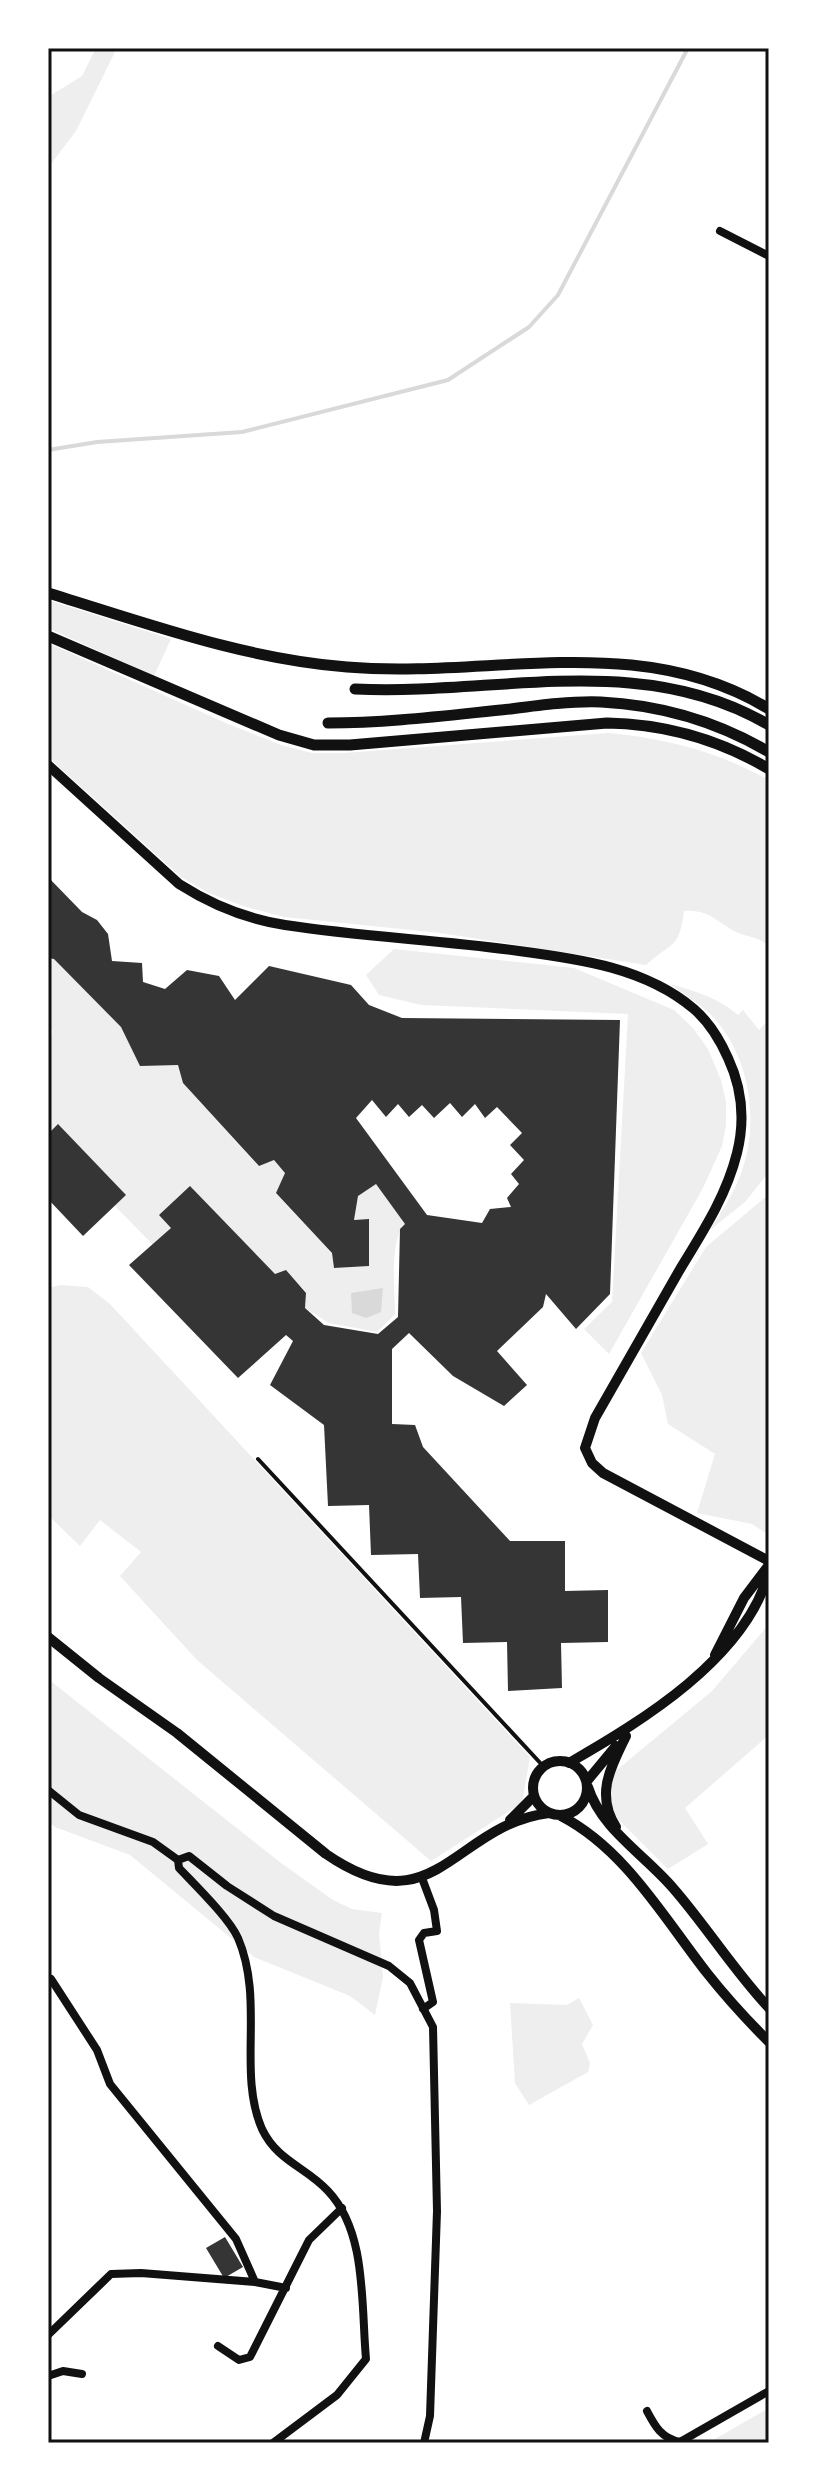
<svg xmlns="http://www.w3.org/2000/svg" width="817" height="2491" viewBox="0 0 817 2491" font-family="Lato,sans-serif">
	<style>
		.green { fill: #eee }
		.water { fill: #d9d9d9 }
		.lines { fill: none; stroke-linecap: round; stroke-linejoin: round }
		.stream { stroke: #d9d9d9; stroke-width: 4 }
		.building { fill: #353535; fill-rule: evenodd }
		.service { stroke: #111; stroke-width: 4 }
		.minor { stroke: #111; stroke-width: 8 }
		.tertiary { stroke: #111; stroke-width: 10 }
		.secondary { stroke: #111; stroke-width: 11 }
		.neatline { fill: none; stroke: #111; stroke-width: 3 }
	</style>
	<rect width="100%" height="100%" fill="#fff"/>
	<!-- green -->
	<path class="green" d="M 96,48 L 115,48 L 114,54 L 76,131 L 48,168 L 48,97 L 82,76 Z
		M 48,600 L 171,639 L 154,676 L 48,628 Z
		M 48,643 L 228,724 L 281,745 L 312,753 L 344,753 L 608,733 C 666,738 718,752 769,780 L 769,946 C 758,936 744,937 732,930 C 715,919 705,909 684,911 C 679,949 673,941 646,965 L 440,933 L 284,917 L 243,906 L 209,893 L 181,877 L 48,757 Z
		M 394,949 L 574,968 L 674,1010 L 693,1028 L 708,1049 L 721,1080 L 726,1102 L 726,1125 L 722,1146 L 703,1188 L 609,1354 L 584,1329 L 612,1302 L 628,1014 L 421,1005 L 379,995 L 366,975 Z
		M 48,958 L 54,959 L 121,1027 L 140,1065 L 178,1065 L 183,1083 L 258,1166 L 274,1160 L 285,1173 L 276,1194 L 332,1253 L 334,1268 L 369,1266 L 369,1219 L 354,1220 L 358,1196 L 376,1184 L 405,1224 C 389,1240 395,1292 395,1314 L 377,1332 L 329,1323 L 305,1308 L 306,1292 L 286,1271 L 275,1274 L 190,1187 L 171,1228 L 153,1245 L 115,1206 L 125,1195 L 59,1125 L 48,1134 L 48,1036 L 53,1032 L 48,1027 Z
		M 670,984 C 696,991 718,998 738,1015 L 743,1010 L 759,1030 L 769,1019 L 769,1172 L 745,1202 L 710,1230 C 721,1212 733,1195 740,1176 C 760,1125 751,1059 714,1018 C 702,1005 685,995 670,984 Z
		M 769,1194 L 769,1535 L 752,1524 L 697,1513 L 715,1454 L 668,1424 L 662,1395 L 641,1353 L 706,1247 Z
		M 60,1285 L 88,1287 L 110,1304 L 530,1757 L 522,1803 L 431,1861 L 197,1660 L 120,1576 L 141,1552 L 100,1520 L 80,1546 L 48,1515 L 48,1288 Z
		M 769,1624 L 769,1735 L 685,1808 L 708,1844 L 668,1869 L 609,1810 L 612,1774 L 712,1691 Z
		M 48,1679 L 281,1863 L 333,1900 L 352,1909 L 382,1913 L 379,1933 L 383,1977 L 375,2015 L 350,1996 L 254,1957 L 130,1855 L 55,1827 L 48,1821 Z
		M 579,1998 L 593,2025 L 582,2044 L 590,2063 L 588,2072 L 529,2105 L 515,2083 L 510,2003 L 567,2005 Z
		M 769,2408 L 769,2443 L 708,2443 Z"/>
	<!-- water -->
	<path class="water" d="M 383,1288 L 381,1312 L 366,1318 L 352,1313 L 351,1293 Z"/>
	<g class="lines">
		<!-- stream -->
		<path class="stream" d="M 48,450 L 97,442 L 242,432 L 448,380 L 529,327 L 558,295 L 688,48"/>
	</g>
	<!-- building -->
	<path class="building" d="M 48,877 L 82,912 L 97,920 L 108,934 L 112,961 L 142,963 L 143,982 L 165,989 L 187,970 L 219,976 L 235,1000 L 269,966 L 351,985 L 369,1005 L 402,1018 L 620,1020 L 610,1294 L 576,1329 L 546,1294 L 543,1307 L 497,1351 L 527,1385 L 504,1406 L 453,1376 L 409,1333 L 392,1349 L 392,1424 L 415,1425 L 423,1447 L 510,1541 L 565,1541 L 565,1591 L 608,1590 L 608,1642 L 561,1643 L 562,1688 L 508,1691 L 507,1642 L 463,1643 L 461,1597 L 420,1598 L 418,1554 L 371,1555 L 369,1505 L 328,1506 L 324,1425 L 270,1385 L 293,1341 L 286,1335 L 238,1378 L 129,1265 L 171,1228 L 159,1215 L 190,1186 L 275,1274 L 286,1270 L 306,1293 L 305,1308 L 324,1325 L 378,1334 L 398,1317 L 400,1229 L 405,1224 L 376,1184 L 358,1196 L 354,1220 L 369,1219 L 369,1266 L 334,1268 L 332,1253 L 276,1193 L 285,1173 L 274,1160 L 259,1166 L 183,1083 L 178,1065 L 140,1066 L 121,1027 L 54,959 L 48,958 ZM 372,1100 L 386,1117 L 398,1104 L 409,1117 L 422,1105 L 434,1118 L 450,1103 L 462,1117 L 475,1104 L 485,1118 L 497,1107 L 522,1133 L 510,1145 L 524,1160 L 511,1174 L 519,1184 L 507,1198 L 511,1207 L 490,1209 L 482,1223 L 427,1215 L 356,1118 Z
		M 58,1124 L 126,1195 L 83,1236 L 48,1199 L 48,1134 Z
		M 225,2237 L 243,2267 L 224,2278 L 206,2248 Z"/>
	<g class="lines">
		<!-- service -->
		<path class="service" d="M 258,1459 L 544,1767"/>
		<!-- minor -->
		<path class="minor" d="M 720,231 L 769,256
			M 48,1790 L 79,1815 L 153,1842 L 178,1860
			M 422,1878 L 434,1910 L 437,1931 L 424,1933 L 419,1940 L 433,2002 L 423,2009
			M 51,1979 L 97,2050 L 110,2084 L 236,2239 L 255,2282 L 286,2288
			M 48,2335 L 111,2274 L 141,2273 L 255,2282
			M 218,2346 L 239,2360 L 250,2357 L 309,2240 L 342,2208
			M 48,2376 L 63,2371 L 82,2374
			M 647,2411 C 655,2426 661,2438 680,2442 L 769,2391
			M 273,2443 L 337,2395 L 366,2359 C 361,2304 367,2232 328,2191 C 306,2167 277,2161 262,2129 C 237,2072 265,2001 238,1938 C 229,1918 195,1885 179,1868 L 178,1860 L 189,1856 L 227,1886 L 274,1916 L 389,1966 L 410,1983 L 433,2027 L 437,2211 L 430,2416 L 424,2443"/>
		<!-- tertiary -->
		<path class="tertiary" d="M 48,765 L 179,884 C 212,905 246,919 285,925 C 363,937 442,940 519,951 C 580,959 646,968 694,1009 C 709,1022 720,1040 728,1058 C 742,1088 745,1121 737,1153 C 726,1197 702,1233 679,1271 C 651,1320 623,1369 595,1418 L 585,1448 L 592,1463 L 603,1473 L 769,1561
			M 48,1637 L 99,1678 L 177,1733 L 326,1854 C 435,1929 453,1825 549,1813
			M 715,1655 L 744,1598 L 769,1565
			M533 1788a27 27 0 1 1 54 0a27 27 0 1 1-54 0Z
			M 569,1763 C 642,1721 746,1658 769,1572
			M 587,1781 L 616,1746
			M 588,1787 C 601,1829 645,1855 673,1888 C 707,1927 734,1971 769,2008
			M 561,1816 C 625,1849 664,1918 707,1973 C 726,1997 747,2020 769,2042
			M 510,1820 L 534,1796
			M 616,1827 C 595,1794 611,1767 626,1736"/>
		<!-- secondary -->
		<path class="secondary" d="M 48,593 C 146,623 244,659 347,667 C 491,679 638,629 769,709
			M 48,636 L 279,735 L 314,745 L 350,745 L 607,723 C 664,724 720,740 769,769
			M 355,689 C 495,696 640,649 769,725
			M 328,723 C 389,723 450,715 510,709 C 541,705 571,701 601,702 C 661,705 718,722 769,752"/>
	</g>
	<!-- border -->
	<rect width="817" height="2491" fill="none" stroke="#ffffff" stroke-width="100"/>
	<rect x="50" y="50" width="717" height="2391" class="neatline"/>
</svg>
